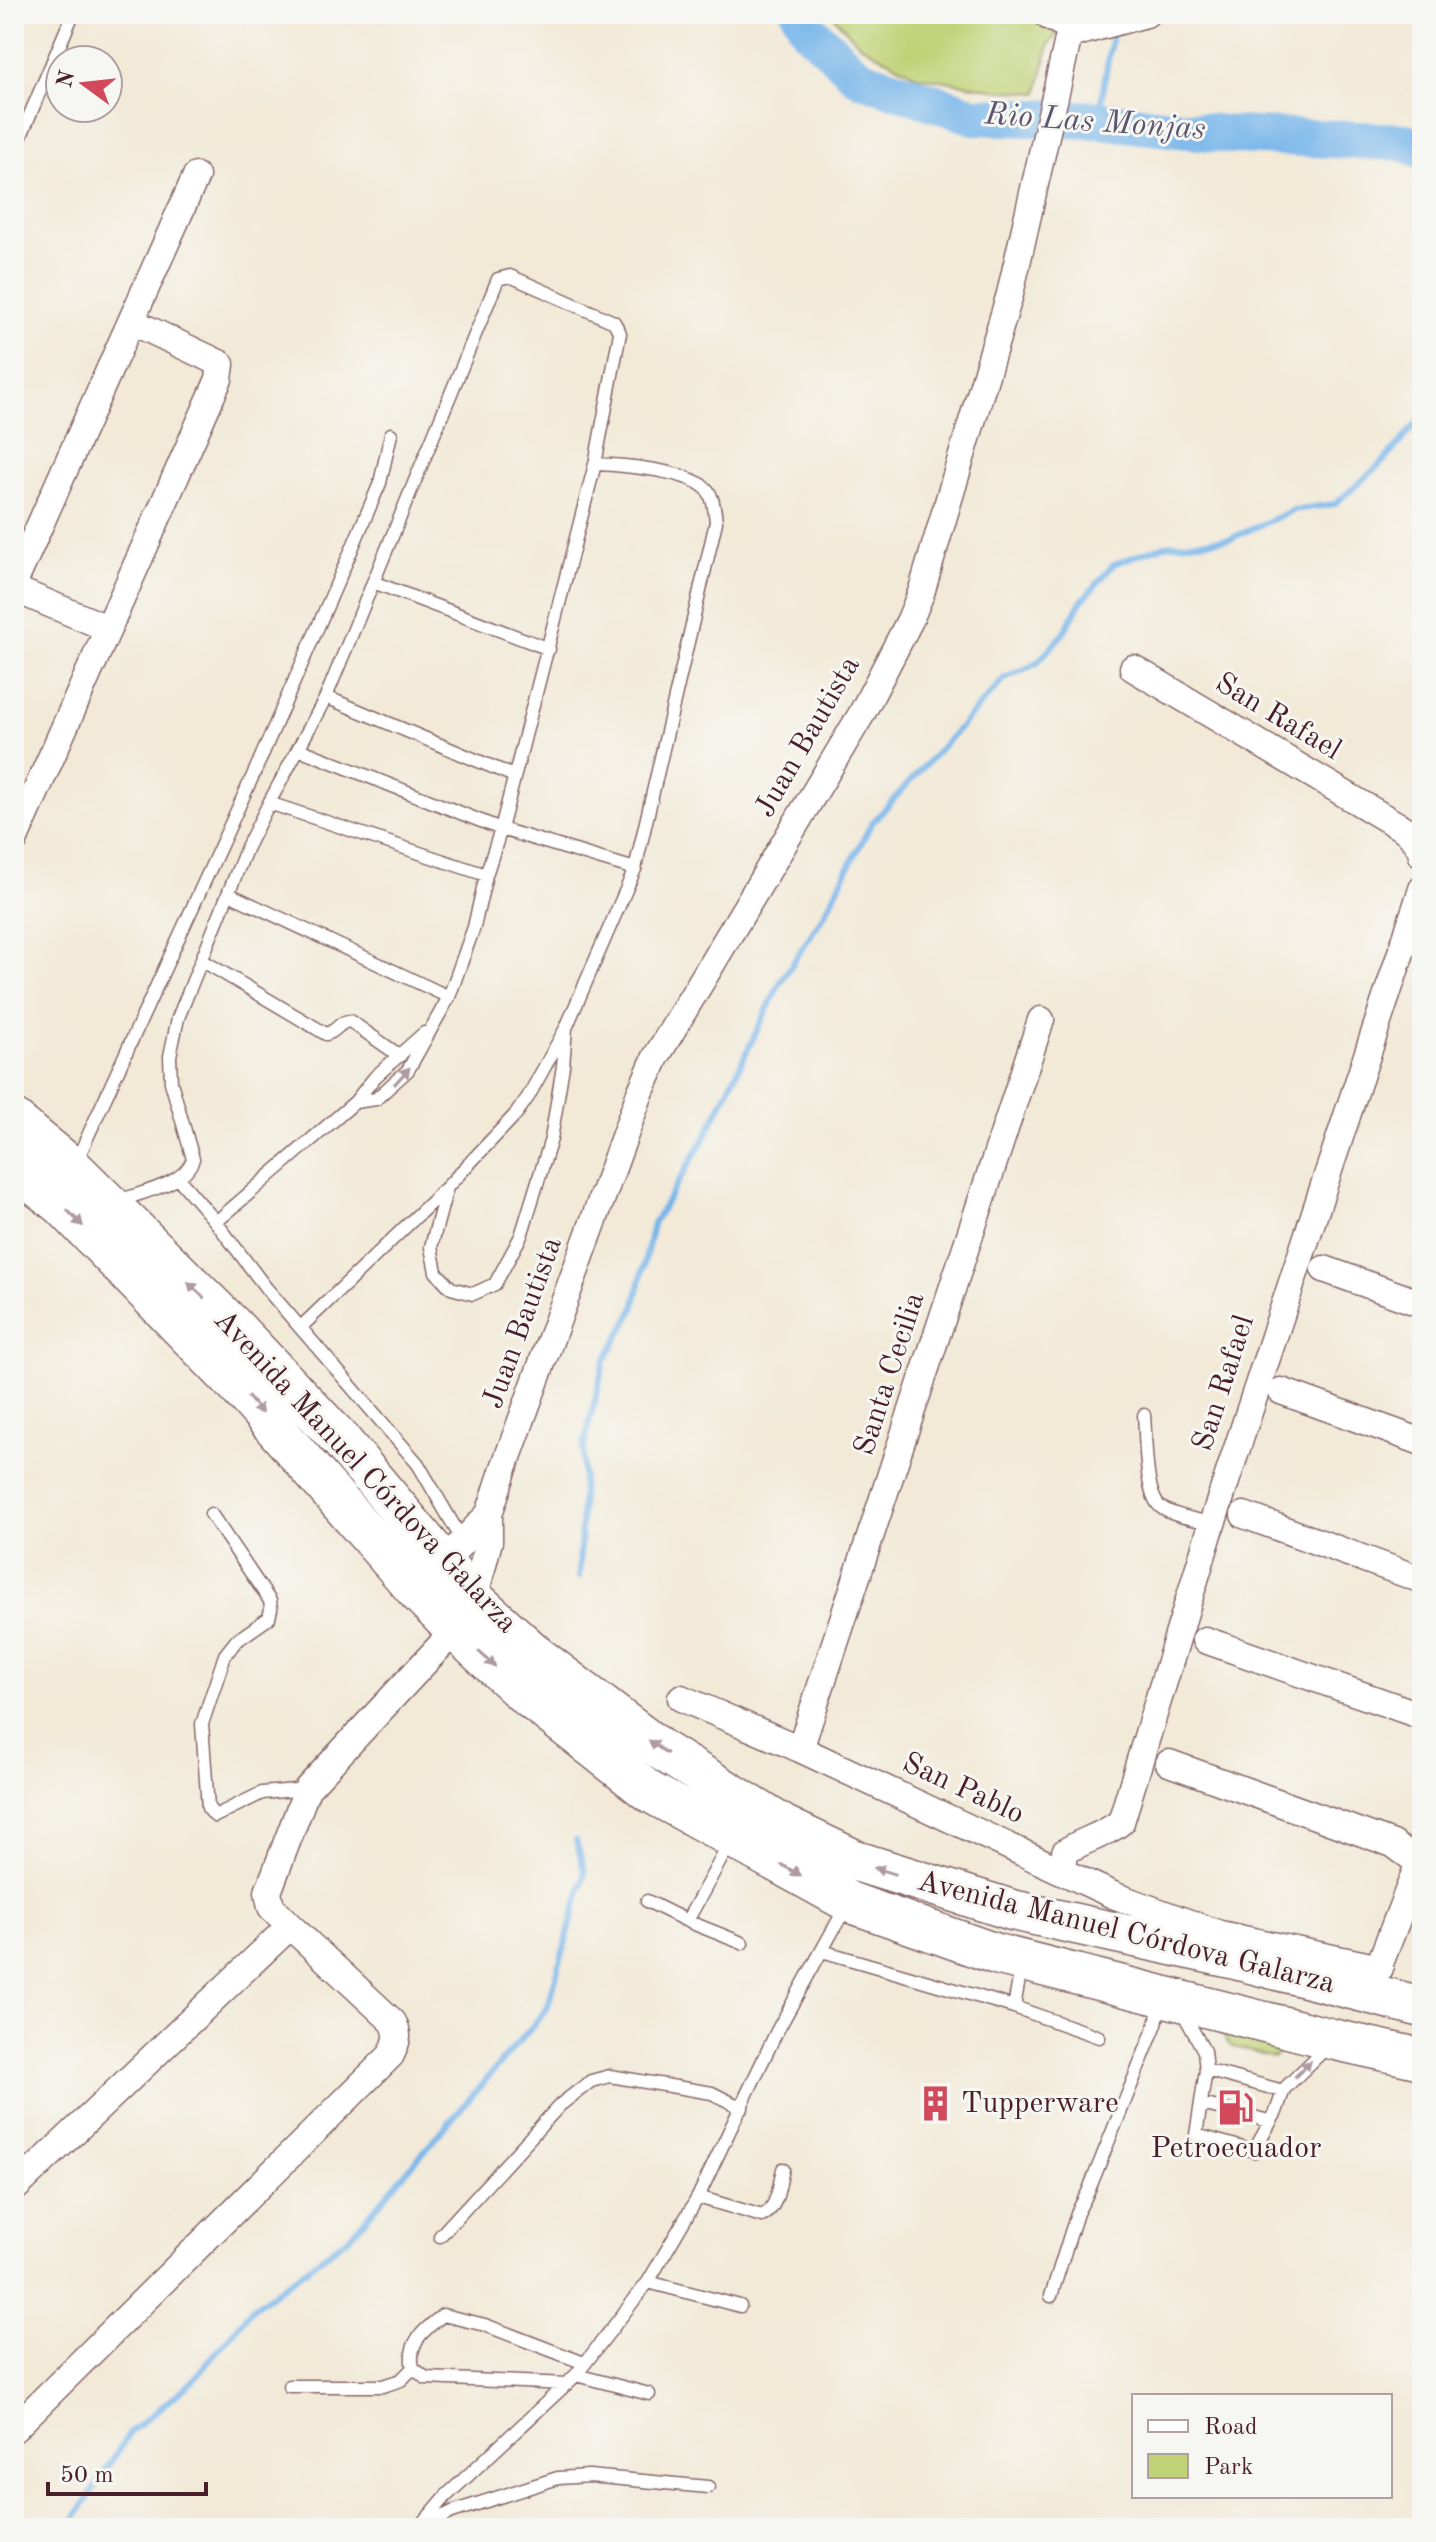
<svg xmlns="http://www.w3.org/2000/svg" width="1436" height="2542" viewBox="0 0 1436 2542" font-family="'Old Standard TT',serif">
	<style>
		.green { fill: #bfd275; stroke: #847850; stroke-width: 2 }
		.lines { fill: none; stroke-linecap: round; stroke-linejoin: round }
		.stream { stroke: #77b5ea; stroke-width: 6 }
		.river { stroke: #77b5ea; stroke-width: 38 }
		.lane-casing { stroke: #856667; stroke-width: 15 }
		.street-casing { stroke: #856667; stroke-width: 29 }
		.primary-casing { stroke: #856667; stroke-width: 43 }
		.lane { stroke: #fff; stroke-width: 12 }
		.street { stroke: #fff; stroke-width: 26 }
		.primary { stroke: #fff; stroke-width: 40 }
		.oneway { fill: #ae9aa0 }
		.labels { text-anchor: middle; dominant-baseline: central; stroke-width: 6; stroke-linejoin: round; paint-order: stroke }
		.street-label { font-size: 30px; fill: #4a1f2b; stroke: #f6f6f2 }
		.poi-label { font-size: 30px; fill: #4a1f2b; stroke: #f6f6f2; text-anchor: start }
		.water-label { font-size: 32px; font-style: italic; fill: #5a546e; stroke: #f6f6f2 }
	</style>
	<rect width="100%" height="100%" fill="#f6f6f2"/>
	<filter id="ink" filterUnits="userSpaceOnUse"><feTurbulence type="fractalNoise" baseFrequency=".0125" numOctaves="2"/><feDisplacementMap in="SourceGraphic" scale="16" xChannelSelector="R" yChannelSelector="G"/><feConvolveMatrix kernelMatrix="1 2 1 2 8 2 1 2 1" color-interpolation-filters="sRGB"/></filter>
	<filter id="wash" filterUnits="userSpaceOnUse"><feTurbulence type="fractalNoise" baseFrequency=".006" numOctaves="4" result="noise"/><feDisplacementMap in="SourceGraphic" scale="32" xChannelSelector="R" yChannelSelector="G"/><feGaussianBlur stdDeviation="1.8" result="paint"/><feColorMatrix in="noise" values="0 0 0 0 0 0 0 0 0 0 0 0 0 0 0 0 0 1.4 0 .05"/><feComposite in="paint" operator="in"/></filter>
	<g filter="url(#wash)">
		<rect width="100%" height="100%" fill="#f2e9d6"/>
		<!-- green -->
		<path class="green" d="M 831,14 L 1075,14 L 1049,44 L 1038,93 L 997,90 L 917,76 L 860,45 Z
			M 1214,2021 L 1296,2042 L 1273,2058 L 1230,2046 Z"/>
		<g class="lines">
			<!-- stream -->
			<path class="stream" d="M 1098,120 L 1113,29
				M 579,1577 L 584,1445 L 604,1363 L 634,1309 L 653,1224 L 706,1136 L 781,981 L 825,913 L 871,824 L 1005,678 L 1036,664 L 1063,634 L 1080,603 L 1114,564 L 1165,545 L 1230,539 L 1293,510 L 1335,504 L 1384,461 L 1422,417
				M 69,2528 L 130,2432 L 191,2383 L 252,2309 L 350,2237 L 547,2009 L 585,1873 L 576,1840"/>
			<!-- river -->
			<path class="river" d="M 800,14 L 809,30 L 859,77 L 974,116 L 1098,120 L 1233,135 L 1405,142 L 1422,150"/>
		</g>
	</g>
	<g filter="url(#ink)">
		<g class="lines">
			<defs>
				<path id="lane" d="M 1037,14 L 1044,22 L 1069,35
					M 14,152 L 73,14
					M 373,582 L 549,649
					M 326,697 L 514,776
					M 299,749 L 501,829 L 635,869 L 716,522 C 715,512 714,501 709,492 C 694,470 620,465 595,464 L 501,829 L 486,875 L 474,927 L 449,997 L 408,1070 L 376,1099 L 355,1102
					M 269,803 L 326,697 L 498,279 L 510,276 L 614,322 L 620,333 L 595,464
					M 229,894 L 449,997
					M 203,961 L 326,1034 C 337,1032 339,1021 350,1021 L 400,1056
					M 566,1028 L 563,1066 L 551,1139 L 521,1236 L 495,1284 L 473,1294 L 451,1288 L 436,1272 L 431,1247 L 447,1187 L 516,1114 L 528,1097 L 566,1028 L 635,869
					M 424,1033 L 375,1077 L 355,1102 L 216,1222 L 266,1288 L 418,1464 L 464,1543
					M 76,1162 L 255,771 L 351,551 L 380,483 L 391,434
					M 178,1178 L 216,1222
					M 116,1202 C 140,1192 184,1186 193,1159 L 171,1082 L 170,1056 L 178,1018 L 247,847 L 269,803 L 486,875
					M 301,1327 L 446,1188
					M 1144,1415 C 1146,1435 1144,1497 1162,1508 C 1175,1517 1197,1519 1212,1524
					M 211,1514 L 270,1601 L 271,1609 L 269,1618 L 236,1641 L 225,1655 L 202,1724 L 208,1808 L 215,1816 L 262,1793 L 306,1789
					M 731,1841 L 687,1921 L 742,1943
					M 647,1901 L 687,1921
					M 822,1951 L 1014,2007 L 1021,1968
					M 1014,2007 L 1099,2037
					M 1181,2009 L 1204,2051 L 1206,2070 L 1196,2135 L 1254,2151 L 1276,2112 L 1284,2089 L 1328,2046
					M 1206,2070 L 1283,2091
					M 1202,2104 L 1269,2121
					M 698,2197 L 762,2216 C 778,2208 779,2185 783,2169
					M 440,2236 L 560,2105 L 591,2081 L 610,2076 L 712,2093 L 742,2108
					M 648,2282 L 740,2306
					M 1051,2296 L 1077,2213 L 1088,2192 L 1156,2024 L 1158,2014 L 1157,2001
					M 576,2375 L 649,2394
					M 567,2384 L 426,2378 L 413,2368 C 407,2342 424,2330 443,2315 L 485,2325 L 584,2363
					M 289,2386 L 383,2386 L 401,2380 L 413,2368
					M 426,2525 L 452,2512 L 558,2478 L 589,2476 L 708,2487
					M 419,2528 L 446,2496 L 576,2375 L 648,2282 L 698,2197 L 776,2033 L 847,1905"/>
				<path id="street" d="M 14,583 L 196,176
					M 14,589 L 107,628
					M 1133,668 L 1407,831 L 1420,847 L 1422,855
					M 14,841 L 219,379 L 221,364 L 133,322
					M 1324,1269 L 1422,1304
					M 1281,1391 L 1422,1442
					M 1244,1515 L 1422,1580
					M 434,1572 L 489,1514
					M 1205,1640 L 1422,1716
					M 681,1698 L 800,1749 L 1113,1895 L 1220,1934 L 1380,1968
					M 800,1749 L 1041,1020
					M 1169,1763 L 1393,1844 L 1419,1863
					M 1063,1870 L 1065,1852 C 1084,1839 1102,1837 1121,1822 L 1212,1524 L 1422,889
					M 1372,1984 L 1422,1855
					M 14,2189 L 290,1926 L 271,1907 L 268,1892 L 307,1789 L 455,1630 L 474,1599 L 489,1541 L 489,1514 L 504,1468 L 640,1093 L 656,1057 L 861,715 L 910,620 L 921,593 L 1010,294 L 1069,35 L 1146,14
					M 14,2429 L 391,2055 C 397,2042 400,2035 393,2022 L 290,1926"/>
				<path id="primary" d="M 14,1120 L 73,1168 L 234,1327 L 339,1438 L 474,1599 L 538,1657 L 661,1750 L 784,1826 L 859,1862 L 1012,1910 L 1231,1958 L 1422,2007
					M 14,1169 L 62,1205 L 247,1396 L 416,1590 L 455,1630 L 521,1691 L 648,1791 L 849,1902 L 996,1954 L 1336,2040 L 1422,2059"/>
			</defs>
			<!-- lane casing -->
			<use href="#lane" class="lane-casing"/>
			<!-- street casing -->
			<use href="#street" class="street-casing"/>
			<!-- primary casing -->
			<use href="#primary" class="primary-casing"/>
			<!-- lane -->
			<use href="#lane" class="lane"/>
			<!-- street -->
			<use href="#street" class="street"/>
			<!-- primary -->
			<use href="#primary" class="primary"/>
		</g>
		<!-- one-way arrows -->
		<defs><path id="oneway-solid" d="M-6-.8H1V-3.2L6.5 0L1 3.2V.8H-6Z" transform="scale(2)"/></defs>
		<g class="oneway">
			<use href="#oneway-solid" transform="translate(402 1076) rotate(-48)"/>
			<use href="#oneway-solid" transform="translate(75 1218) rotate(46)"/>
			<use href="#oneway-solid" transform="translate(196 1290) rotate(-135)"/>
			<use href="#oneway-solid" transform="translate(255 1405) rotate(49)"/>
			<use href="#oneway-solid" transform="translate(487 1659) rotate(43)"/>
			<use href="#oneway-solid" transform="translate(658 1747) rotate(-145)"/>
			<use href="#oneway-solid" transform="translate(791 1870) rotate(29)"/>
			<use href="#oneway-solid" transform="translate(885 1871) rotate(-163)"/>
			<use href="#oneway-solid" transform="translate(1303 2069) rotate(-45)"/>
		</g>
	</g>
	<!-- icons -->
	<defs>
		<symbol id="building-bare" viewBox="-9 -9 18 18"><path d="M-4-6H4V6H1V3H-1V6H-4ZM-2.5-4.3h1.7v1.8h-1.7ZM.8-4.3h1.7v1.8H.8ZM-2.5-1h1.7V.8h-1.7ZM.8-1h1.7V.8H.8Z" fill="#d1495b" stroke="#f6f6f2" stroke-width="2.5" paint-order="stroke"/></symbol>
		<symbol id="fuel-bare" viewBox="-9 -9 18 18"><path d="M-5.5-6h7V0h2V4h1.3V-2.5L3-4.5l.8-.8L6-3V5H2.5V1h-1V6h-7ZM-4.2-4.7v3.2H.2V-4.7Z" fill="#d1495b" stroke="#f6f6f2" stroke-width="2.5" paint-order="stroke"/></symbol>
	</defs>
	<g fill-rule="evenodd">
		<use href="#building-bare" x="910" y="2078" width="51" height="51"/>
		<use href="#fuel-bare" x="1210" y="2082" width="51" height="51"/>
	</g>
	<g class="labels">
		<!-- street labels -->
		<g class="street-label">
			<text transform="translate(1278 717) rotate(31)">San Rafael</text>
			<text transform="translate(808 737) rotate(-60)">Juan Bautista</text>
			<text transform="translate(523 1323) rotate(-70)">Juan Bautista</text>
			<text transform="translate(890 1374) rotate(-72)">Santa Cecilia</text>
			<text transform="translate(1224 1383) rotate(-72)">San Rafael</text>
			<text transform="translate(365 1472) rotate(47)">Avenida Manuel Córdova Galarza</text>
			<text transform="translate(963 1789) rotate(25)">San Pablo</text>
			<text transform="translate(1126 1933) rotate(14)">Avenida Manuel Córdova Galarza</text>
		</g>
		<!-- poi labels -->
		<g class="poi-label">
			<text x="961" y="2104">Tupperware</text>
			<text x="1236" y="2149" text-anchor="middle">Petroecuador</text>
		</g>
		<!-- water labels -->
		<g class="water-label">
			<text transform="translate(1095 123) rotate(4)">Rio Las Monjas</text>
		</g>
	</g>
	<!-- margin -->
	<rect width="1436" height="2542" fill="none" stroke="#f6f6f2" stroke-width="48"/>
	<!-- legend -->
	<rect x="1132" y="2394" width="260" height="104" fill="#f6f6f2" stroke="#b1a0a2" stroke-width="2"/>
	<rect x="1148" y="2420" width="40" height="12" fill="#ffffff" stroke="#b1a0a2" stroke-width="2"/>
	<text x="1204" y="2434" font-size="24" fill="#4a1f2b">Road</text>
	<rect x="1148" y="2454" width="40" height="24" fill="#bfd275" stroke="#b1a0a2" stroke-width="2"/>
	<text x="1204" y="2474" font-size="24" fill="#4a1f2b">Park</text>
	<!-- north arrow -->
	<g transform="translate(84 84) rotate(285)"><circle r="38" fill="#f6f6f2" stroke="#b1a0a2" stroke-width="2"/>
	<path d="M0-6L14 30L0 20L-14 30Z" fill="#d1495b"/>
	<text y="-12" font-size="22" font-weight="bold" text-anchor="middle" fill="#4a1f2b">N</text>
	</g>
	<!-- scale -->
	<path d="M48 2482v12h158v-12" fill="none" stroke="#4a1f2b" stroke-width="4"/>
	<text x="60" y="2482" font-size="24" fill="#4a1f2b" stroke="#f6f6f2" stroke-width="6" paint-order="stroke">50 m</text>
</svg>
